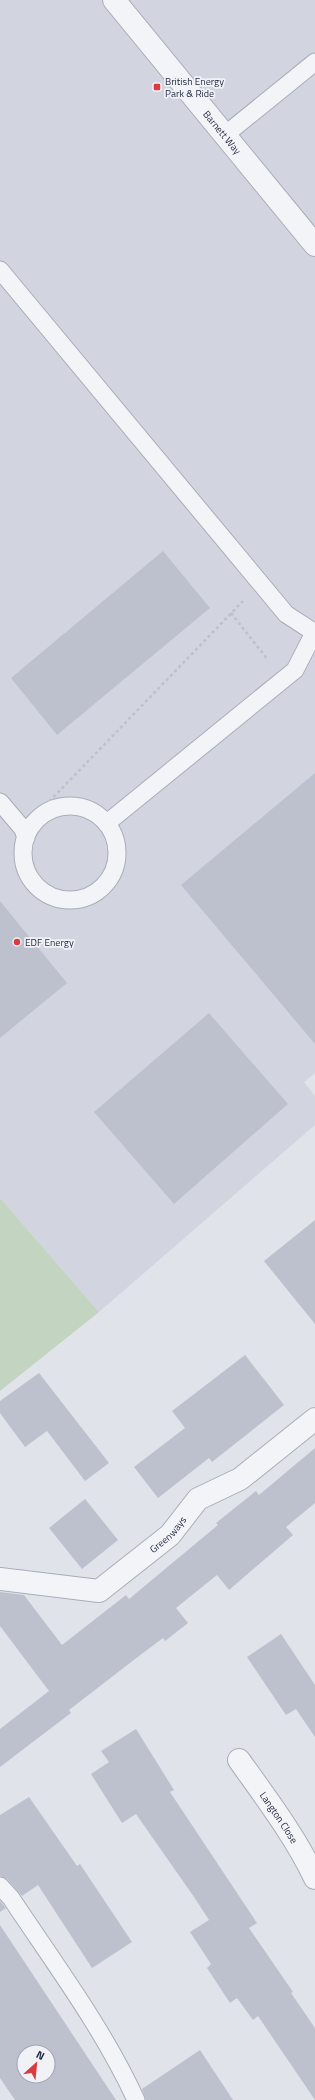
<svg xmlns="http://www.w3.org/2000/svg" width="315" height="2100" viewBox="0 0 315 2100" font-family="'Titillium Web',sans-serif">
	<style>
		.built { fill: #d2d5df }
		.green { fill: #c3d5c0 }
		.building { fill: #bdc1ce; fill-rule: evenodd }
		.lines { fill: none; stroke-linecap: round; stroke-linejoin: round }
		.service-casing { stroke: #a8adb8; stroke-width: 19 }
		.minor-casing { stroke: #a8adb8; stroke-width: 24 }
		.path { stroke: #bec1c9; stroke-width: 2.5; stroke-dasharray: 3 3; stroke-linecap: butt }
		.service { stroke: #f3f4f8; stroke-width: 17 }
		.minor { stroke: #f3f4f8; stroke-width: 22 }
		.poi-dot { fill: #da3a40; stroke: #f0f2f7; stroke-width: 1.5 }
		.labels { text-anchor: middle; dominant-baseline: central; stroke-width: 3.5; stroke-linejoin: round; paint-order: stroke }
		.poi-label { font-size: 10px; fill: #272e43; stroke: #f0f2f7; text-anchor: start }
		.street-label { font-size: 10px; fill: #272e43; stroke: #f0f2f7 }
	</style>
	<rect width="100%" height="100%" fill="#e0e3ea"/>
	<!-- built -->
	<path class="built" d="M 0,0 L 315,0 L 315,1073 L 304,1082 L 315,1096 L 315,1125 L 99,1312 L 0,1198 Z"/>
	<!-- green -->
	<path class="green" d="M 0,1198 L 99,1312 L 0,1391 Z"/>
	<!-- building -->
	<path class="building" d="M 163,551 L 210,608 L 57,735 L 11,678 Z
		M 315,773 L 315,1044 L 181,885 Z
		M 0,901 L 67,983 L 0,1038 Z
		M 209,1013 L 288,1104 L 174,1204 L 94,1112 Z
		M 315,1220 L 315,1324 L 264,1261 Z
		M 245,1355 L 284,1405 L 212,1462 L 209,1458 L 158,1498 L 134,1467 L 185,1428 L 172,1411 Z
		M 39,1373 L 109,1463 L 85,1481 L 47,1431 L 25,1447 L 0,1413 L 0,1401 Z
		M 315,1448 L 315,1503 L 286,1527 L 293,1535 L 229,1590 L 217,1575 L 176,1608 L 188,1623 L 165,1641 L 163,1638 L 139,1656 L 69,1710 L 71,1713 L 0,1767 L 0,1729 L 49,1691 L 0,1626 L 0,1592 L 24,1595 L 62,1645 L 126,1595 L 129,1599 L 218,1525 L 216,1523 L 256,1491 L 259,1495 Z
		M 85,1499 L 118,1540 L 82,1569 L 49,1528 Z
		M 281,1634 L 315,1685 L 315,1737 L 296,1709 L 286,1715 L 247,1657 Z
		M 136,1729 L 174,1790 L 170,1792 L 257,1923 L 249,1928 L 293,1992 L 291,1993 L 315,2028 L 315,2100 L 258,2016 L 253,2020 L 237,1998 L 230,2003 L 207,1968 L 211,1964 L 190,1932 L 209,1920 L 194,1897 L 136,1814 L 122,1823 L 91,1774 L 109,1762 L 101,1751 Z
		M 29,1797 L 77,1866 L 80,1864 L 132,1942 L 92,1968 L 38,1885 L 22,1896 L 7,1879 L 0,1876 L 0,1815 Z
		M 0,1901 L 6,1908 L 0,1912 Z
		M 0,1925 L 116,2100 L 15,2100 L 0,2078 ZM 24,2052 L 48,2052 L 48,2076 L 24,2076 Z
		M 200,2050 L 233,2100 L 146,2100 L 142,2089 Z"/>
	<g class="lines">
		<defs>
			<path id="service" d="M 225,135 L 315,62
				M 0,270 L 286,614 L 315,633
				M 0,802 L 23,829 L 26,838
				M23 853a47 47 0 1 1 94 0a47 47 0 1 1-94 0Z
				M 107,823 L 295,670 L 314,633
				M 0,1886 L 11,1898 C 54,1963 103,2028 136,2100"/>
			<g id="minor">
				<path id="s1" d="M 114,0 L 315,245"/>
				<path id="s2" d="M 0,1579 L 99,1591 L 170,1535 L 198,1499 L 240,1479 L 315,1419"/>
				<path id="s3" d="M 239,1760 C 266,1798 295,1836 315,1878"/>
			</g>
		</defs>
		<!-- service casing -->
		<use href="#service" class="service-casing"/>
		<!-- minor casing -->
		<use href="#minor" class="minor-casing"/>
		<!-- path -->
		<path class="path" d="M 231,613 L 268,660
			M 41,810 L 243,601"/>
		<!-- service -->
		<use href="#service" class="service"/>
		<!-- minor -->
		<use href="#minor" class="minor"/>
	</g>
	<!-- markers -->
	<g class="poi-dot">
		<rect x="153" y="83" width="8" height="8" rx="2"/>
		<circle cx="17" cy="942" r="4"/>
	</g>
	<g class="labels">
		<!-- poi labels -->
		<g class="poi-label">
			<text x="165" y="81">British Energy<tspan x="165" dy="12">Park &amp; Ride</tspan></text>
			<text x="25" y="942">EDF Energy</text>
		</g>
		<!-- street labels -->
		<g class="street-label">
			<text stroke="none"><textPath href="#s1" startOffset="171">Barnett Way</textPath></text>
			<text stroke="none"><textPath href="#s2" startOffset="189">Greenways</textPath></text>
			<text stroke="none"><textPath href="#s3" startOffset="70">Langton Close</textPath></text>
		</g>
	</g>
	<!-- north arrow -->
	<g transform="translate(36 2064) rotate(27)"><circle r="19" fill="#f0f2f7" stroke="#a0a4af"/>
	<path d="M0-3L7 15L0 10L-7 15Z" fill="#da3a40"/>
	<text y="-6" font-size="11" font-weight="bold" text-anchor="middle" fill="#272e43">N</text>
	</g>
</svg>
